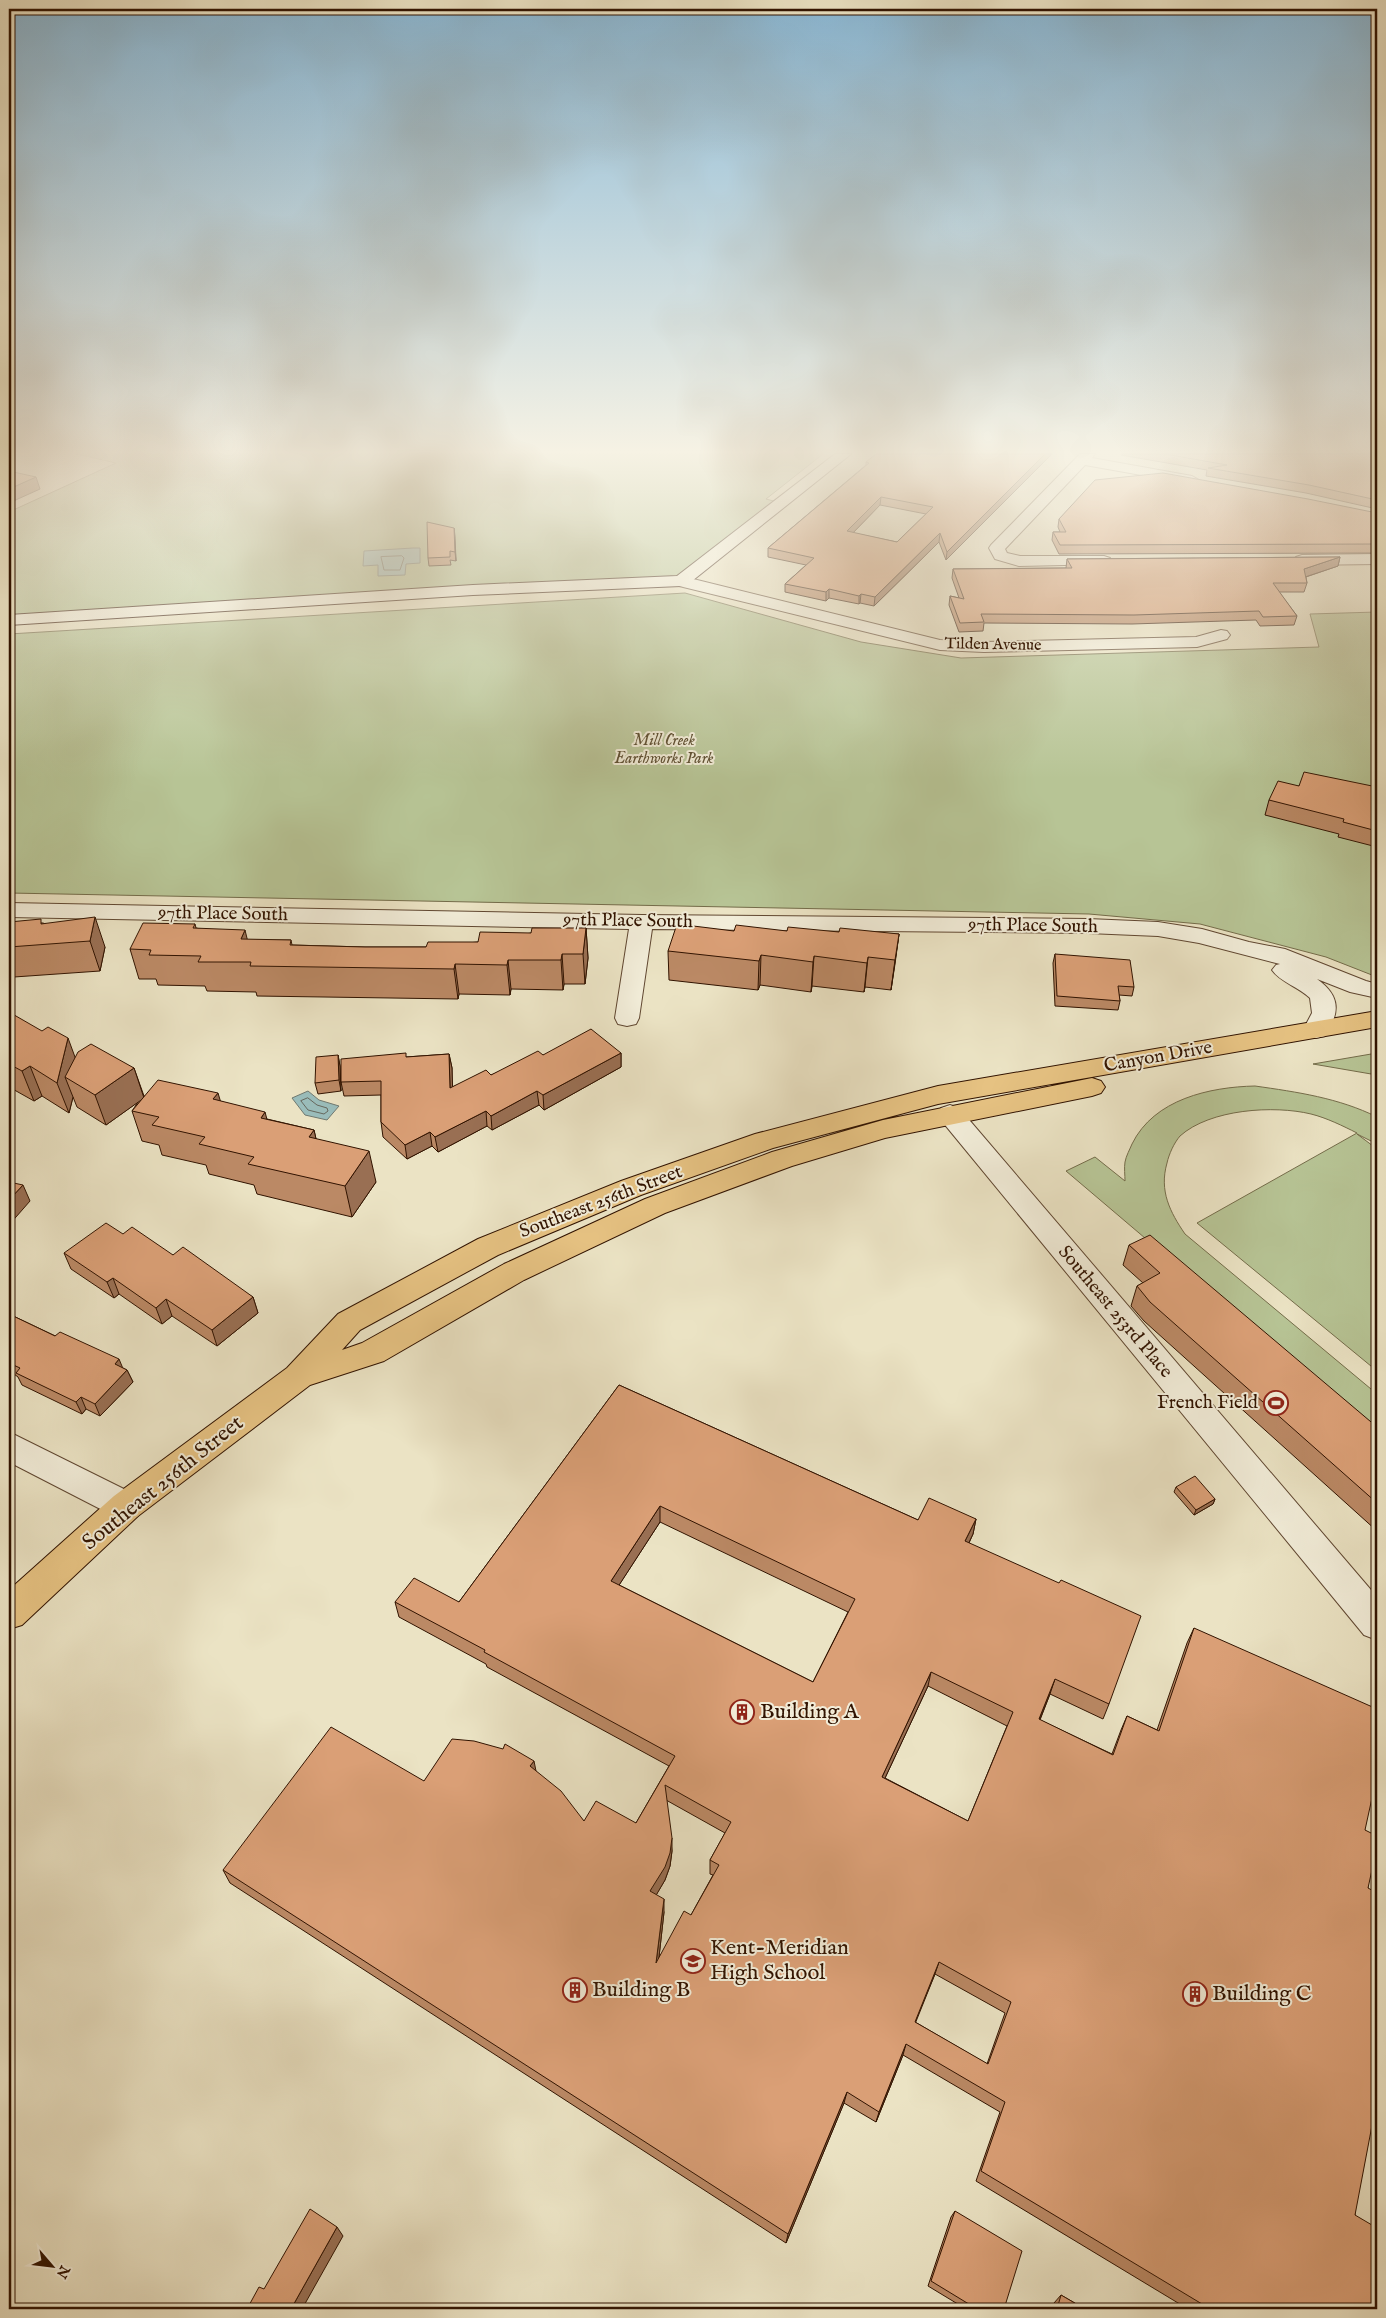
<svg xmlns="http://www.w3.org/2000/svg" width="1386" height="2318" viewBox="0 0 1386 2318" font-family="'IM FELL English',serif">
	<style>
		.green { fill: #b7c495; stroke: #746c4a }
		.water { fill: #9abdbb; stroke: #707970 }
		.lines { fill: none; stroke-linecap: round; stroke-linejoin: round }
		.shore { stroke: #66685e; stroke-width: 1 }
		.street-casing { stroke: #604731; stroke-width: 2 }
		.secondary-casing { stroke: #311300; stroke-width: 2 }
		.primary-casing { stroke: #311300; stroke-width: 2 }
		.street { fill: #f2edd9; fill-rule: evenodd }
		.secondary { fill: #f2edd9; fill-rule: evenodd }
		.primary { fill: #e6c282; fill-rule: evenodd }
		.wall { fill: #bb8965; stroke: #311300; fill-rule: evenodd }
		.shaded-wall { fill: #996f53; stroke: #311300 }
		.building { fill: #da9f76; stroke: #311300; fill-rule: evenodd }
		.labels { text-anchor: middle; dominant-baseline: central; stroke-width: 4; stroke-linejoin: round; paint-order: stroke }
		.far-street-label { font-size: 16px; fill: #311300; stroke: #f2edd9 }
		.far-park-label { font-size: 16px; font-style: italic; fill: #605134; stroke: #f2edd9 }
		.street-label { font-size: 19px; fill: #311300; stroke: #f2edd9 }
		.poi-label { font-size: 19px; fill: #311300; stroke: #f2edd9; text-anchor: end }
		.near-street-label { font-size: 22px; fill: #311300; stroke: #f2edd9 }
		.near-poi-label { font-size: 22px; fill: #311300; stroke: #f2edd9; text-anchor: start }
	</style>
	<rect width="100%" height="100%" fill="#ebe3c4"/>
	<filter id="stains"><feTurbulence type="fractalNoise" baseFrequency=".004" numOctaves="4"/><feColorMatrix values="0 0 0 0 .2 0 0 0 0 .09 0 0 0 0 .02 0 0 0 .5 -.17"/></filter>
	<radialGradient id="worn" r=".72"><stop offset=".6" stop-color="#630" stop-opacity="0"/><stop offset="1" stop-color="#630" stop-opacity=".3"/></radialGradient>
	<!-- green -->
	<path class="green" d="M 77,454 L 823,454 L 766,499 L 781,503 L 681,581 L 629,578 L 9,615 L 9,512 L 116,463 Z
		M 685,593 L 861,642 L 961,658 L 1319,647 L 1310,614 L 1377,612 L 1377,977 L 1326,957 L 1200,924 L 1089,914 L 9,893 L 9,634 Z
		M 1377,1053 L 1377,1075 L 1313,1064 Z
		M 1255,1086 C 1297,1092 1339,1098 1377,1117 L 1377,1144 L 1357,1134 L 1377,1149 L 1377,1371 L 1197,1223 L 1357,1133 C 1343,1126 1327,1118 1311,1114 C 1274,1105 1210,1109 1180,1136 C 1174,1143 1169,1154 1167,1163 C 1159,1191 1170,1212 1185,1234 L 1377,1394 L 1377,1435 L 1066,1171 L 1095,1157 L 1125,1181 C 1125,1175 1124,1168 1125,1162 C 1126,1156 1130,1149 1132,1144 C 1154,1099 1210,1087 1255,1086 Z"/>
	<!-- water -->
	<path class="water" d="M 413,548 L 420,548 L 420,563 L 406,564 L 405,575 L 378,576 L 378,565 L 363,566 L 364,551 Z
		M 308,1091 L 319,1100 L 339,1106 L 327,1120 L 305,1115 L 292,1098 Z"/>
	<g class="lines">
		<!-- shore -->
		<path class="shore" d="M 402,556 L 404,558 L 400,570 L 384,570 L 381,557 Z
			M 308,1098 L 317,1105 L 327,1108 L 328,1111 L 324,1114 L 308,1110 L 301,1101 Z"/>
		<defs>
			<path id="street" d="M 1080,454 L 1095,454 L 1092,458 L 1192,476 L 1199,480 L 1192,484 L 1085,465 L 1005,549 L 1007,553 L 1020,556 L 1104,556 L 1110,558 L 1112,561 L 1110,564 L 1019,566 L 995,559 L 989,548 L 991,545 Z
				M 1377,554 L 1377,564 L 1302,565 L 1296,563 L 1294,560 L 1296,557 L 1302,555 Z
				M 681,576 L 940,640 L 984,642 L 1196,637 L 1221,630 L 1227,631 L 1230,635 L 1227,639 L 1197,647 L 984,652 L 940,650 L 675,585 L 673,581 L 675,577 Z
				M 9,903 L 642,915 L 1088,919 L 1158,922 L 1202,929 L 1249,942 L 1285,949 L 1366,981 L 1377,984 L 1377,998 L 1350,992 L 1317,979 C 1341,996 1340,1013 1325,1036 L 1316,1038 L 1307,1036 L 1303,1030 L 1312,1013 L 1310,998 C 1299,987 1280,982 1272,970 L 1276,965 L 1280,964 L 1199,943 L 1158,936 L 1088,933 L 652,929 L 639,1018 L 636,1024 L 627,1026 L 618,1024 L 615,1018 L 629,929 L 9,917 Z
				M 950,1105 L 959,1108 L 1377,1597 L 1377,1640 L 1364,1635 L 941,1120 L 937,1114 L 941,1108 Z
				M 9,1432 L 138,1496 L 143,1506 L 138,1516 L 126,1521 L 114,1516 L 9,1462 Z"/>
			<path id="secondary" d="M 835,454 L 851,454 L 687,585 L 681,586 L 473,595 L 9,625 L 9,615 L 473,585 L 677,576 Z"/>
			<path id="primary" d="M 1377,1011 L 1377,1027 L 938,1104 L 773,1148 L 641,1195 L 498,1255 L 360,1330 L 342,1350 L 362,1343 L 504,1264 L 645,1199 L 772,1152 L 883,1120 L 1092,1078 L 1101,1081 L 1105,1087 L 1101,1093 L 1092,1096 L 885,1138 L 792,1166 L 665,1213 L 524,1280 L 384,1361 L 310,1385 L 138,1516 L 22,1625 L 9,1629 L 9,1590 L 114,1496 L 287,1368 L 338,1314 L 478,1239 L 621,1181 L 755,1134 L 938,1086 Z"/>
		</defs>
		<!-- street casing -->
		<use href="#street" class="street-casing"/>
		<!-- secondary casing -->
		<use href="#secondary" class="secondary-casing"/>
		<!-- primary casing -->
		<use href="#primary" class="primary-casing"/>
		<!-- street -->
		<use href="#street" class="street"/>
		<!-- secondary -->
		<use href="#secondary" class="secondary"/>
		<!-- primary -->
		<use href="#primary" class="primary"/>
	</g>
	<!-- wall -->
	<path class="wall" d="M 1052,454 L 946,560 L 939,542 L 874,606 L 860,603 L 859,604 L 829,598 L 826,601 L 785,592 L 785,584 L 806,565 L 768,557 L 768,548 L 866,465 L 866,462 ZM 880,505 L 926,514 L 897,542 L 853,533 Z
		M 1121,454 L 1377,454 L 1377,509 L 1306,493 L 1206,476 L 1207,470 L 1121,455 Z
		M 1377,513 L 1377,553 L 1059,554 L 1052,540 L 1053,532 L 1060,532 L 1058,527 L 1059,519 Z
		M 454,528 L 456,561 L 450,560 L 451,565 L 429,566 L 428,558 Z
		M 1340,557 L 1338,566 L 1306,577 L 1307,583 L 1304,592 L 1279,592 L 1297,616 L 1294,625 L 1260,626 L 1256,620 L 1132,624 L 984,623 L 983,631 L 959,632 L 949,605 L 950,596 L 959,598 L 952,578 L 953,569 L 1066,568 L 1067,559 Z
		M 1299,786 L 1377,787 L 1377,847 L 1338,837 L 1339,834 L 1265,815 L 1269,800 Z
		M 9,922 L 43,923 L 105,947 L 100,971 L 14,977 L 13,976 L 9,976 Z
		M 195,924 L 196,928 L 248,940 L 291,940 L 292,945 L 365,947 L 426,947 L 478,942 L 531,933 L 586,928 L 588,958 L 585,984 L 564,984 L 563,990 L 511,989 L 510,995 L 459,994 L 458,999 L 257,996 L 256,992 L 207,991 L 205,986 L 158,985 L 156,979 L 139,979 L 130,949 Z
		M 734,931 L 839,932 L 899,934 L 891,990 L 865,987 L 864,992 L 812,986 L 811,992 L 760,985 L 758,990 L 669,980 L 668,951 Z
		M 1055,954 L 1134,987 L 1132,996 L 1119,995 L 1120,1001 L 1118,1010 L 1055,1006 L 1053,963 Z
		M 9,1012 L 75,1058 L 134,1068 L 144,1096 L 220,1101 L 267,1119 L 314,1130 L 316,1139 L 376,1182 L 352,1217 L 257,1194 L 254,1185 L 209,1174 L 206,1165 L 162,1155 L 159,1145 L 142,1141 L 132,1111 L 138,1102 L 106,1125 L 77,1107 L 73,1097 L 69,1113 L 42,1096 L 34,1101 L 9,1087 Z
		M 621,1053 L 621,1067 L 544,1110 L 539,1105 L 492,1130 L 487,1126 L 438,1152 L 432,1146 L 407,1159 L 383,1137 L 381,1122 L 381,1095 L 344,1096 L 341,1082 L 406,1057 L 449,1054 L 452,1068 L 452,1087 L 491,1075 L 543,1055 Z
		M 338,1055 L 340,1066 L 341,1091 L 318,1094 L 315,1083 Z
		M 1129,1245 L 1377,1427 L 1377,1531 L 1144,1321 L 1131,1306 L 1137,1286 L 1143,1283 L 1123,1265 Z
		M 64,1253 L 173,1255 L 253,1297 L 258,1313 L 217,1346 L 172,1316 L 162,1324 L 119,1294 L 114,1298 L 71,1269 Z
		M 9,1314 L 127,1370 L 133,1382 L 100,1416 L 86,1409 L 82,1414 L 22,1385 L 18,1377 L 14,1374 L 11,1369 L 9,1368 Z
		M 619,1385 L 918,1520 L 976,1519 L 973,1534 L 969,1543 L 1109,1704 L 1103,1719 L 1050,1694 L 1040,1720 L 1112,1754 L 1121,1730 L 1127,1716 L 1157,1730 L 1187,1643 L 1194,1628 L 1365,1830 L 1368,1888 L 1355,2215 L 1376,2309 L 1188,2309 L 976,2181 L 1000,2112 L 903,2055 L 876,2122 L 844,2103 L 786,2243 L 230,1883 L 223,1870 L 424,1781 L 536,1771 L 584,1821 L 636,1823 L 669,1766 L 487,1667 L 486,1664 L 399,1617 L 395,1602 L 459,1602 ZM 660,1522 L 848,1612 L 813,1682 L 619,1585 ZM 928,1686 L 1007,1726 L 968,1821 L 885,1778 ZM 666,1800 L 725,1833 L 710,1860 L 710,1874 L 713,1875 L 691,1915 L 659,1957 L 664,1912 L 656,1895 L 665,1880 L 670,1866 L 672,1851 ZM 935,1974 L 1005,2013 L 987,2064 L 915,2022 Z
		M 1176,1487 L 1215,1499 L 1213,1504 L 1194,1515 L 1174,1492 Z
		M 955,2211 L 1004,2309 L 966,2309 L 928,2286 L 951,2217 Z
		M 1061,2295 L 1085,2309 L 1052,2309 L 1054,2303 Z"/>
	<!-- shaded-wall -->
	<path class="shaded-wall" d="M 1045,454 L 1052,454 L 946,560 L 947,552 Z
		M 36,477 L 40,489 L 9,503 L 9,489 Z
		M 881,497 L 880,505 L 846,540 L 847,531 Z
		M 454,528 L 455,536 L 456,561 L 455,552 Z
		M 940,533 L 939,542 L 874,606 L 875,597 Z
		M 1340,557 L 1338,566 L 1302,578 L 1304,569 Z
		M 829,589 L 829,598 L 826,601 L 826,592 Z
		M 861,594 L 860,603 L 859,604 L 859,596 Z
		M 95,917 L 105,947 L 100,971 L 90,941 Z
		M 586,928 L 588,958 L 585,984 L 583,954 Z
		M 245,930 L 252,959 L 241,939 Z
		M 899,934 L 895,964 L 891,990 L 895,960 Z
		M 562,954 L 564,984 L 563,990 L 561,960 Z
		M 761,955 L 760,985 L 758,990 L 759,961 Z
		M 814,956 L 812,986 L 811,992 L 813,962 Z
		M 868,957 L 865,987 L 864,992 L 867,963 Z
		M 508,960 L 511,989 L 510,995 L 507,965 Z
		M 455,964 L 459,994 L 458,999 L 454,969 Z
		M 68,1038 L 79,1068 L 65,1077 L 73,1097 L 69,1113 L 57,1083 Z
		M 621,1053 L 621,1067 L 544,1110 L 543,1095 Z
		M 449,1054 L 452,1068 L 453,1102 L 450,1088 Z
		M 338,1055 L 340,1066 L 341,1091 L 339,1080 Z
		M 30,1066 L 42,1096 L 34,1101 L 22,1071 Z
		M 134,1068 L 144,1098 L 106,1125 L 95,1095 Z
		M 537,1091 L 539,1105 L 492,1130 L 491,1116 Z
		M 218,1093 L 227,1123 L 213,1099 Z
		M 486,1111 L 487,1126 L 438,1152 L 435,1137 Z
		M 265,1112 L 273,1142 L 261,1118 Z
		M 314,1130 L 321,1161 L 309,1137 Z
		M 430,1132 L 432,1146 L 407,1159 L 405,1145 Z
		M 369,1151 L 376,1182 L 352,1217 L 345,1186 Z
		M 23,1185 L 30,1201 L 9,1225 L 9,1200 Z
		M 113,1278 L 119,1294 L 114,1298 L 107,1282 Z
		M 253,1297 L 258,1313 L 217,1346 L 212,1330 Z
		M 166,1299 L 172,1316 L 162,1324 L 156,1308 Z
		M 119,1359 L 124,1371 L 115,1364 Z
		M 127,1370 L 133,1382 L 100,1416 L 95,1404 Z
		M 81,1397 L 86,1409 L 82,1414 L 76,1402 Z
		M 1215,1499 L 1213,1504 L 1194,1515 L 1196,1510 Z
		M 660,1506 L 660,1522 L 612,1596 L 611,1581 Z
		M 976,1519 L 973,1534 L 962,1557 L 965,1541 Z
		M 931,1672 L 928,1686 L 879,1791 L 882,1777 Z
		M 1055,1679 L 1050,1694 L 1034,1734 L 1039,1719 Z
		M 534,1761 L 537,1776 L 530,1766 Z
		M 672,1838 L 672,1851 L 670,1866 L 665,1880 L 651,1904 L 650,1891 Z
		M 664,1899 L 664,1912 L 657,1975 L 656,1963 Z
		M 939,1962 L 935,1974 L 911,2034 L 915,2022 Z
		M 906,2044 L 903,2055 L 876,2122 L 879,2112 Z
		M 847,2092 L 844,2103 L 786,2243 L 788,2234 Z
		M 337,2227 L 343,2236 L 302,2309 L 291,2309 Z"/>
	<!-- building -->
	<path class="building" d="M 876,454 L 1045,454 L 947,552 L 940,533 L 875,597 L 861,594 L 859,596 L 829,589 L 826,592 L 785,584 L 814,558 L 768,548 L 869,463 L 866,462 ZM 881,497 L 933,507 L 897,542 L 847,531 Z
		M 1165,454 L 1377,454 L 1377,500 L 1309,485 L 1208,468 L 1227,465 Z
		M 9,471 L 36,477 L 9,489 Z
		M 1163,473 L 1308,499 L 1377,513 L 1377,544 L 1060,545 L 1053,532 L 1066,532 L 1059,519 L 1095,480 Z
		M 427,522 L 454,528 L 455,552 L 450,551 L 450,557 L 428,558 Z
		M 1340,557 L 1304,569 L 1307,583 L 1273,583 L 1297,616 L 1263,617 L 1259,611 L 1134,615 L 981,614 L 984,622 L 960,623 L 950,596 L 964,599 L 953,569 L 1072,568 L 1067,559 Z
		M 1304,772 L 1377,787 L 1377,831 L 1343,822 L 1344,819 L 1269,800 L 1278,781 L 1299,786 Z
		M 95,917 L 90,941 L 9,947 L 9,922 L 41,919 L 41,924 Z
		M 143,923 L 195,924 L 193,928 L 245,930 L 241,939 L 291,940 L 290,945 L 365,947 L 426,947 L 428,942 L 478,942 L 480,932 L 531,933 L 532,928 L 586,928 L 583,954 L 562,954 L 561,960 L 508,960 L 507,965 L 455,964 L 454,969 L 250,966 L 251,962 L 198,962 L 201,956 L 149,955 L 151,950 L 130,949 Z
		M 677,924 L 734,931 L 736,925 L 787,931 L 788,927 L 839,932 L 840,928 L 899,934 L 895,960 L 868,957 L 867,963 L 814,956 L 813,962 L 761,955 L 759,961 L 668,951 Z
		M 1055,954 L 1130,960 L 1134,987 L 1118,986 L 1120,1001 L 1057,996 Z
		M 9,1012 L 42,1031 L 48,1027 L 68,1038 L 57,1083 L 30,1066 L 22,1071 L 9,1064 Z
		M 591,1029 L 621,1053 L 543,1095 L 537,1091 L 491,1116 L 486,1111 L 435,1137 L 430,1132 L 405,1145 L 381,1122 L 381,1081 L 341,1082 L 341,1059 L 406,1053 L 406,1057 L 449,1054 L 450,1088 L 486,1070 L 491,1075 L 538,1051 L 543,1055 Z
		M 91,1044 L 134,1068 L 95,1095 L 65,1077 L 78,1052 Z
		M 338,1055 L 339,1080 L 315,1083 L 316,1057 Z
		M 158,1080 L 218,1093 L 213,1099 L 265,1112 L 261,1118 L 314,1130 L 309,1137 L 369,1151 L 345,1186 L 248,1164 L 254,1157 L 199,1144 L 205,1137 L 152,1125 L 159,1117 L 132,1111 Z
		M 9,1182 L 23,1185 L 9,1200 Z
		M 106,1223 L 123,1234 L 132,1227 L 173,1255 L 183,1247 L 253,1297 L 212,1330 L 166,1299 L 156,1308 L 113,1278 L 107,1282 L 64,1253 Z
		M 1150,1235 L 1377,1427 L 1377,1503 L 1150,1302 L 1137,1286 L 1160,1273 L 1129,1245 Z
		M 9,1314 L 55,1336 L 60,1332 L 119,1359 L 115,1364 L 127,1370 L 95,1404 L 81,1397 L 76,1402 L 16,1373 L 20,1368 L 9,1363 L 9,1361 L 10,1359 L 9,1359 Z
		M 619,1385 L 918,1520 L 929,1498 L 976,1519 L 965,1541 L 1059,1583 L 1061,1580 L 1141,1616 L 1109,1704 L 1055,1679 L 1039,1719 L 1113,1755 L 1127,1716 L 1159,1731 L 1194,1628 L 1377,1709 L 1377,1775 L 1365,1830 L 1377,1836 L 1377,1847 L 1368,1888 L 1377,1893 L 1377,2099 L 1355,2215 L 1377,2228 L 1377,2303 L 1376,2309 L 1201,2309 L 1202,2304 L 981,2171 L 1005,2102 L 906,2044 L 879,2112 L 847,2092 L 788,2234 L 223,1870 L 331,1727 L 424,1781 L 452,1739 L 474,1741 L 503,1749 L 505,1744 L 534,1761 L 530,1766 L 561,1791 L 584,1821 L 596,1801 L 636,1823 L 675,1756 L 484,1652 L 485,1650 L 395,1602 L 414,1578 L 459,1602 ZM 660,1506 L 855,1599 L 813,1682 L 611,1581 ZM 931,1672 L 1013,1712 L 968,1821 L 882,1777 ZM 665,1785 L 731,1822 L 710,1860 L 719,1865 L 691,1915 L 684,1911 L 656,1963 L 664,1899 L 650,1891 L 665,1867 L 670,1853 L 672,1838 ZM 939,1962 L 1011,2002 L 988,2064 L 915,2022 Z
		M 1195,1476 L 1215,1499 L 1196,1510 L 1176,1487 Z
		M 310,2209 L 337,2227 L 291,2309 L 247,2309 L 259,2287 L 264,2289 Z
		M 955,2211 L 1022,2251 L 1004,2309 L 977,2309 L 931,2281 Z
		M 1061,2295 L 1085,2309 L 1057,2309 Z"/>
	<!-- sky -->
	<linearGradient id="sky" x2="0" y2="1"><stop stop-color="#89b8d6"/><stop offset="0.58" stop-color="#f6f2e4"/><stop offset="1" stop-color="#f6f2e4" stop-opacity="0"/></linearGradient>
	<rect width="1386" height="779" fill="url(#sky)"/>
	<!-- icons -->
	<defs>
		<symbol id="stadium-ring" viewBox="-11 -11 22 22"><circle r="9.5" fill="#f2edd9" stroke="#8f2418" stroke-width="1.5"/><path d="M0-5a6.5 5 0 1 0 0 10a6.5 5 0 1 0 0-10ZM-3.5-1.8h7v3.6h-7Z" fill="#8f2418"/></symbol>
		<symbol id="building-ring" viewBox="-11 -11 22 22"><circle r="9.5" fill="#f2edd9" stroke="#8f2418" stroke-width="1.5"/><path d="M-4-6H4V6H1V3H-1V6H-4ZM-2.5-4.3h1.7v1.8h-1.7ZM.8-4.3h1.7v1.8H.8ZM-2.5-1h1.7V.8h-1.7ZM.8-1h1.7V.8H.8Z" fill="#8f2418"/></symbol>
		<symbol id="school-ring" viewBox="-11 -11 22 22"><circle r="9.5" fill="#f2edd9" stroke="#8f2418" stroke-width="1.5"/><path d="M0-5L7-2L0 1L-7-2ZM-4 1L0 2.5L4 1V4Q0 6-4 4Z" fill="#8f2418"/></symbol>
	</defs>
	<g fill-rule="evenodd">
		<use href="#stadium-ring" x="1262" y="1389" width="28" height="28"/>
		<use href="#building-ring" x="728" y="1698" width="28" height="28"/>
		<use href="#school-ring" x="679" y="1947" width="28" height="28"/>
		<use href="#building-ring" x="561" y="1976" width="28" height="28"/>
		<use href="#building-ring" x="1181" y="1980" width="28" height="28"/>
	</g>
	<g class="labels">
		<!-- far-street labels -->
		<g class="far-street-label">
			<text transform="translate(993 645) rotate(1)">Tilden Avenue</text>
		</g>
		<!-- far-park labels -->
		<g class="far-park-label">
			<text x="664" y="741">Mill Creek<tspan x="664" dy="18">Earthworks Park</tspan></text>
		</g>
		<!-- street labels -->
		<g class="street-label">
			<text transform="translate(223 914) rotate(1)">97th Place South</text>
			<text transform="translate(628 921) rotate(1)">97th Place South</text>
			<text transform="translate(1033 926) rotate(1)">97th Place South</text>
			<text transform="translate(1158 1057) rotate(-10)">Canyon Drive</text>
			<text transform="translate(601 1202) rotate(-21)">Southeast 256th Street</text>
			<text transform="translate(1115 1312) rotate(50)">Southeast 253rd Place</text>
		</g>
		<!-- poi labels -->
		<g class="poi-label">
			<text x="1258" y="1403">French Field</text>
		</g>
		<!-- near-street labels -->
		<g class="near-street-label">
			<text transform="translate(163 1483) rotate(-39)">Southeast 256th Street</text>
		</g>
		<!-- near-poi labels -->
		<g class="near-poi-label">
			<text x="760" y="1712">Building A</text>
			<text x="710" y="1948">Kent-Meridian<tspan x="710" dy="25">High School</tspan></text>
			<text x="592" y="1990">Building B</text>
			<text x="1212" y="1994">Building C</text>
		</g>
	</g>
	<!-- margin -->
	<rect width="1386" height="2318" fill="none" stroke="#ebe3c4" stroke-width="30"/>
	<rect x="10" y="10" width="1366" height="2298" fill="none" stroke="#311300" stroke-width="2.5"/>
	<rect x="15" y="15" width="1356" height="2288" fill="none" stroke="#311300"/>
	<!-- north arrow -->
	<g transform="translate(52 2266) rotate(118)" stroke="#f2edd9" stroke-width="4" paint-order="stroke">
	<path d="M0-4L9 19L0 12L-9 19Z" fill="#311300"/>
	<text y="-8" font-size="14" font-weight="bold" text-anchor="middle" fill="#311300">N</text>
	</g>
	<rect width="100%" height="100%" filter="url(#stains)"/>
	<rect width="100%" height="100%" fill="url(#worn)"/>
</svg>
